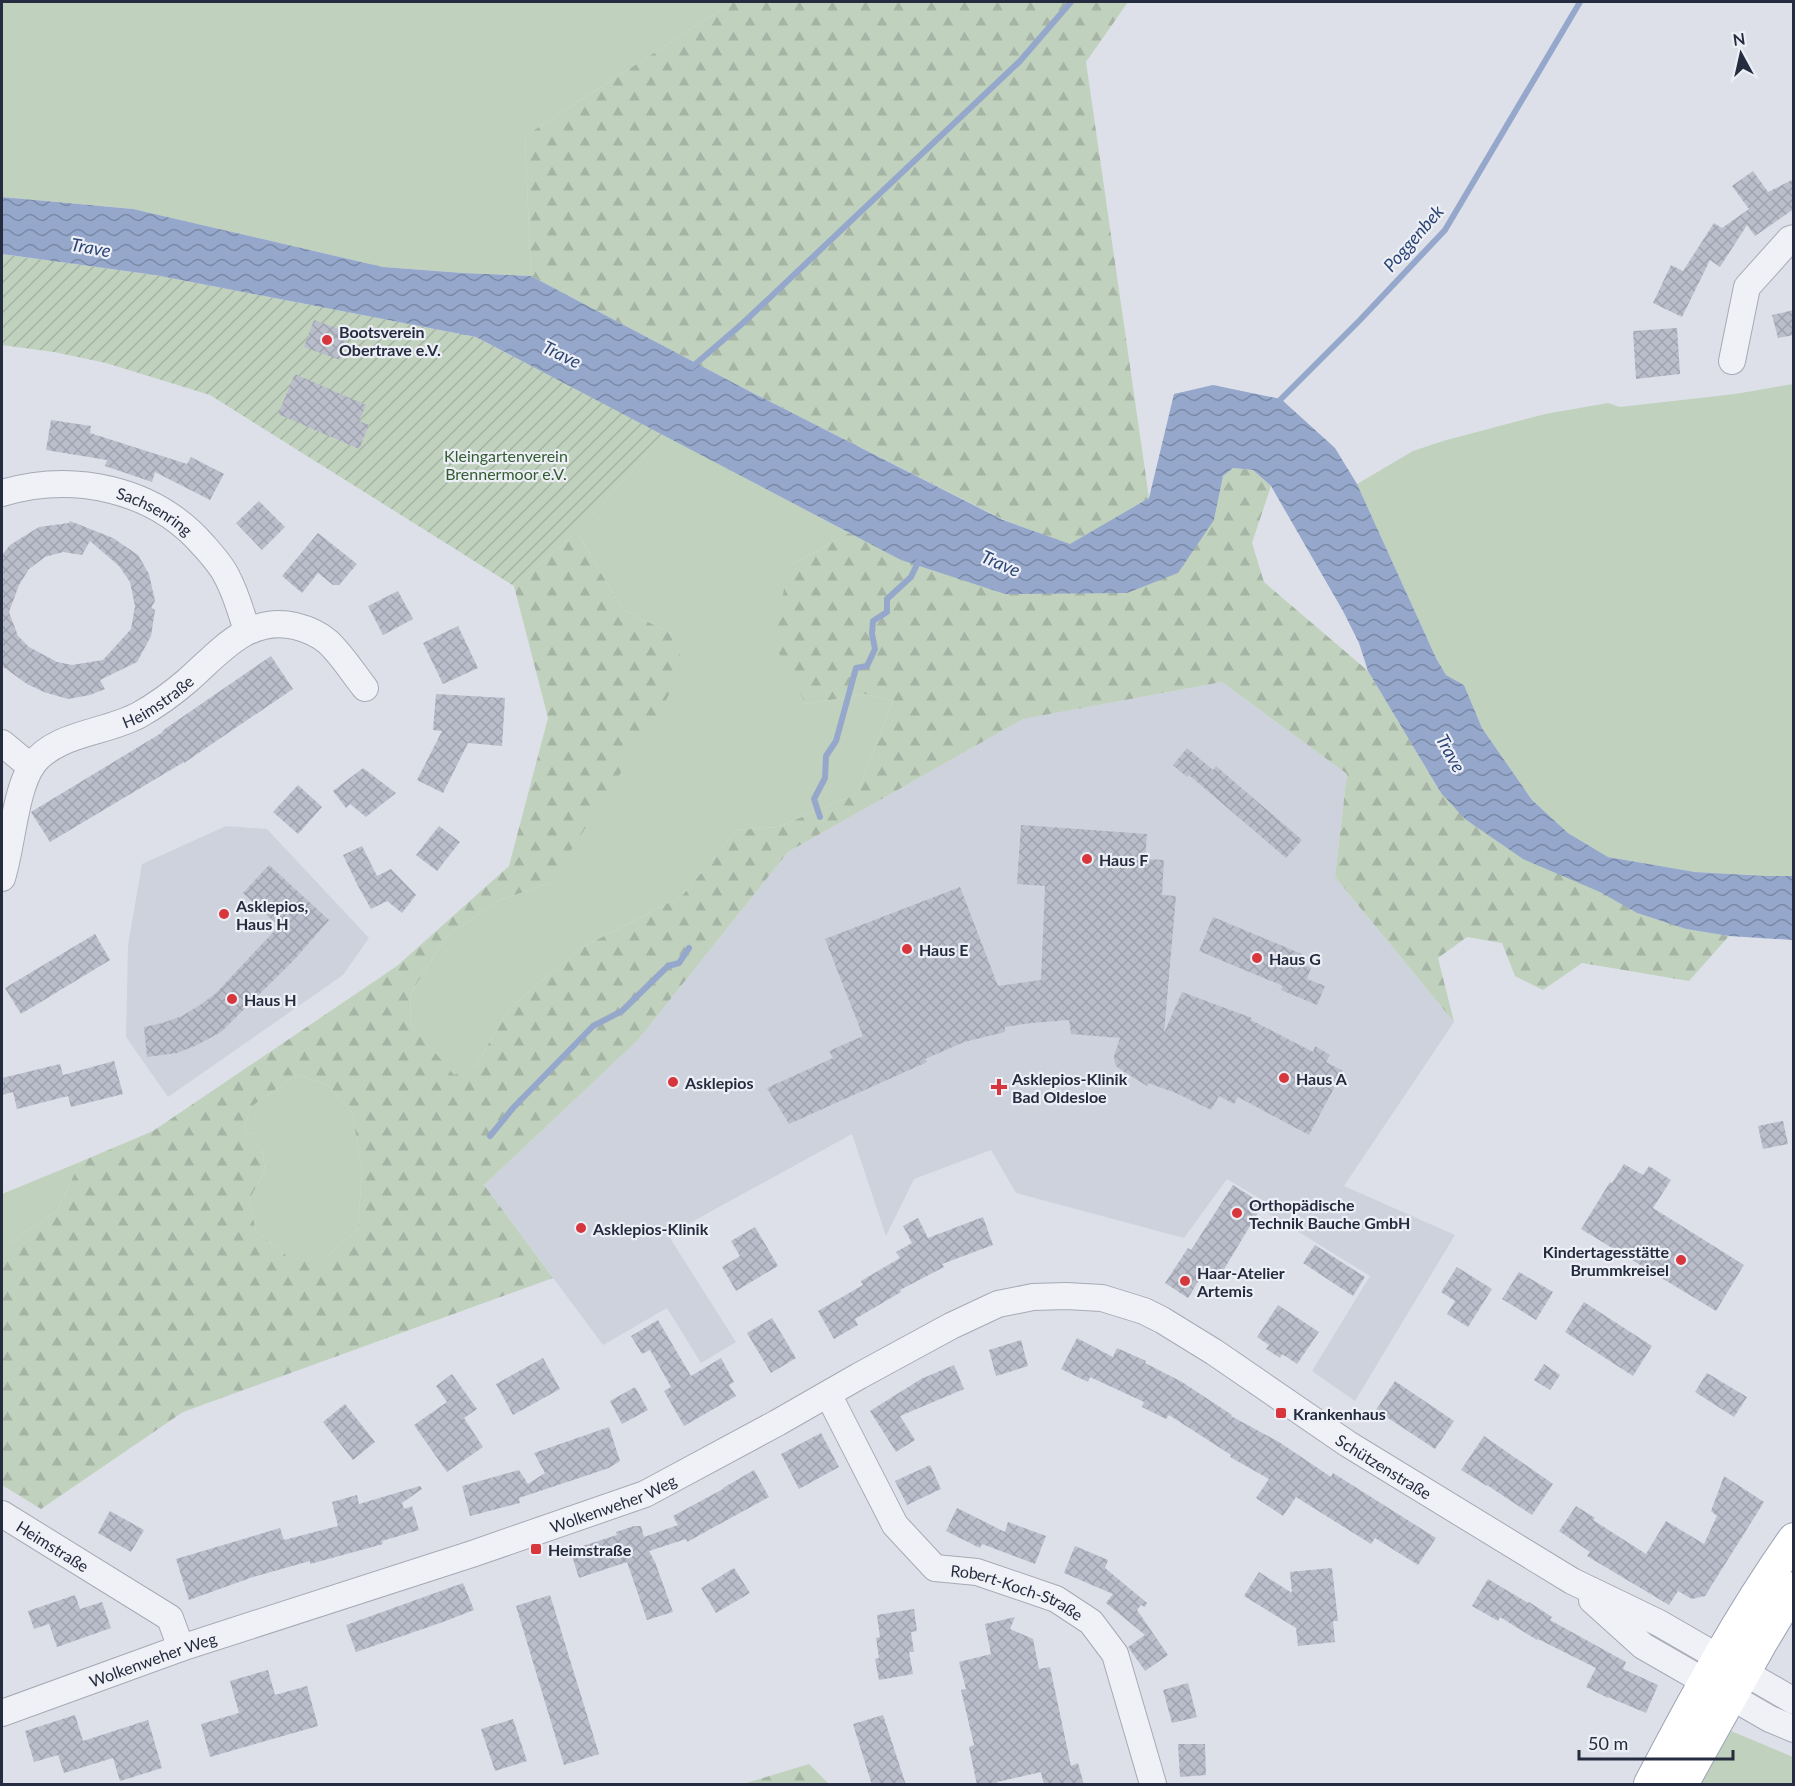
<svg xmlns="http://www.w3.org/2000/svg" width="1795" height="1786" viewBox="0 0 1795 1786" font-family="Lato,sans-serif">
	<style>
		.built { fill: #ced2dd }
		.grass { fill: #c0d2bd }
		.forest { fill: url(#forest-firs); fill-rule: evenodd }
		.garden { fill: url(#garden-furrows) }
		.water { fill: url(#water-waves) }
		.lines { fill: none; stroke-linecap: round; stroke-linejoin: round }
		.stream { stroke: #95a8cb; stroke-width: 6 }
		.building { fill: url(#building-cross-hatch); fill-rule: evenodd }
		.minor-casing { stroke: #a6aab5; stroke-width: 28 }
		.major-casing { stroke: #9ba2b4; stroke-width: 34 }
		.minor { stroke: #f0f1f6; stroke-width: 26 }
		.major { stroke: #fff; stroke-width: 32 }
		.poi-dot { fill: #d7373c; stroke: #eceff5; stroke-width: 2 }
		.labels { text-anchor: middle; dominant-baseline: central; stroke-width: 4.5; stroke-linejoin: round; paint-order: stroke }
		.poi-label { font-size: 16px; font-weight: bold; fill: #252c3f; stroke: #eceff5; text-anchor: start }
		.park-label { font-size: 16px; fill: #345c31; stroke: #eceff5 }
		.street-label { font-size: 16px; fill: #252c3f; stroke: #eceff5 }
		.water-label { font-size: 18px; font-style: italic; fill: #2d4576; stroke: #eceff5 }
	</style>
	<defs>
		<pattern id="forest-firs" width="22" height="20" patternUnits="userSpaceOnUse" patternTransform="scale(1.5)"><rect width="22" height="20" fill="#c0d2bd"/><path d="M5 1l3.5 6h-7zM16 11l3.5 6h-7z" fill="#a5b4a4"/></pattern>
		<pattern id="garden-furrows" width="10" height="10" patternUnits="userSpaceOnUse" patternTransform="scale(1.5)"><rect width="10" height="10" fill="#c0d2bd"/><path d="M-1 1l2-2M0 10L10 0M9 11l2-2" fill="none" stroke="#a5b4a4"/></pattern>
		<pattern id="water-waves" width="16" height="10" patternUnits="userSpaceOnUse" patternTransform="scale(1.5)"><rect width="16" height="10" fill="#95a8cb"/><path d="M0 5q4-4 8 0t8 0" fill="none" stroke="#7989a6"/></pattern>
		<pattern id="building-cross-hatch" width="8" height="8" patternUnits="userSpaceOnUse" patternTransform="scale(1.5)"><rect width="8" height="8" fill="#babecb"/><path d="M0 0l8 8M0 8l8-8" fill="none" stroke="#a0a3af"/></pattern>
	</defs>
	<rect width="100%" height="100%" fill="#dde0e8"/>
	<!-- built -->
	<path class="built" d="M 1222,682 L 1347,774 L 1335,877 L 1454,1022 L 1344,1186 L 1455,1235 L 1355,1401 L 1312,1371 L 1370,1276 L 1268,1213 L 1272,1206 L 1227,1179 L 1184,1238 L 1016,1193 L 991,1150 L 914,1179 L 886,1236 L 852,1134 L 668,1235 L 736,1342 L 701,1363 L 667,1308 L 603,1345 L 484,1185 L 637,1041 L 788,852 L 1023,719 Z
		M 226,826 L 267,829 L 369,938 L 343,975 L 168,1097 L 126,1037 L 128,945 L 142,864 Z"/>
	<!-- grass -->
	<path class="grass" d="M 2,2 L 733,2 L 525,136 L 531,276 L 463,273 L 383,267 L 133,209 L 2,197 Z
		M 1793,384 L 1793,876 L 1766,876 L 1695,872 L 1608,857 L 1568,833 L 1532,800 L 1482,728 L 1464,685 L 1446,675 L 1436,658 L 1357,484 L 1413,451 L 1443,441 L 1545,414 L 1608,403 L 1620,407 L 1735,394 Z
		M 664,435 L 849,533 L 788,567 L 806,704 L 865,694 L 893,701 L 857,794 L 778,827 L 737,830 L 682,896 L 579,949 L 509,1009 L 476,1065 L 454,1076 L 411,1024 L 410,994 L 447,936 L 500,900 L 550,883 L 672,634 L 622,609 L 577,532 Z
		M 296,1075 L 326,1084 L 352,1112 L 362,1169 L 358,1229 L 324,1259 L 291,1259 L 256,1231 L 249,1200 L 265,1170 L 262,1149 L 244,1127 L 251,1107 Z
		M 80,1162 L 57,1211 L 2,1248 L 2,1194 Z
		M 1731,1731 L 1793,1757 L 1793,1784 L 1701,1784 Z"/>
	<!-- forest -->
	<path class="forest" d="M 733,2 L 1128,2 L 1086,62 L 1149,498 L 1070,545 L 1004,520 L 747,390 L 531,276 L 525,136 Z
		M 1233,468 L 1253,470 L 1271,486 L 1252,543 L 1264,582 L 1368,671 L 1441,793 L 1637,913 L 1686,929 L 1729,936 L 1689,981 L 1582,963 L 1543,990 L 1515,976 L 1502,943 L 1467,937 L 1438,958 L 1454,1022 L 1335,877 L 1347,774 L 1222,682 L 1023,719 L 788,852 L 637,1041 L 484,1185 L 553,1278 L 183,1412 L 41,1509 L 2,1485 L 2,1248 L 57,1211 L 80,1162 L 153,1131 L 397,966 L 509,866 L 548,718 L 514,586 L 577,532 L 622,609 L 672,634 L 685,667 L 649,729 L 550,883 L 500,900 L 447,936 L 410,994 L 411,1024 L 454,1075 L 476,1065 L 509,1009 L 579,949 L 682,896 L 737,830 L 778,827 L 857,794 L 893,701 L 865,694 L 806,704 L 774,644 L 788,567 L 849,533 L 1005,594 L 1214,520 L 1223,476 ZM 296,1075 L 326,1084 L 352,1112 L 362,1169 L 358,1229 L 324,1259 L 291,1259 L 256,1231 L 249,1200 L 265,1170 L 262,1149 L 244,1127 L 251,1107 Z
		M 809,1764 L 829,1784 L 743,1784 Z"/>
	<!-- garden -->
	<path class="garden" d="M 2,254 L 155,275 L 476,337 L 664,435 L 577,532 L 514,586 L 210,395 L 106,363 L 54,352 L 2,345 Z"/>
	<!-- water -->
	<path class="water" d="M 2,197 L 133,209 L 383,267 L 463,273 L 531,276 L 747,390 L 1003,520 L 1070,544 L 1149,498 L 1174,394 L 1213,385 L 1281,399 L 1335,448 L 1357,484 L 1436,658 L 1446,675 L 1464,685 L 1482,728 L 1532,800 L 1568,833 L 1608,857 L 1695,872 L 1766,876 L 1793,876 L 1793,940 L 1729,936 L 1686,929 L 1637,913 L 1600,892 L 1523,859 L 1465,819 L 1441,793 L 1368,671 L 1359,643 L 1343,611 L 1271,486 L 1253,470 L 1233,468 L 1223,476 L 1214,520 L 1178,573 L 1127,593 L 1005,594 L 901,560 L 476,337 L 155,275 L 2,254 Z"/>
	<g class="lines">
		<!-- stream -->
		<path class="stream" d="M 692,367 L 743,323 L 1020,61 L 1071,2
			M 1277,403 L 1360,320 L 1445,230 L 1580,2
			M 820,817 L 814,799 L 825,778 L 826,756 L 836,741 L 856,668 L 867,666 L 875,649 L 872,634 L 873,621 L 887,612 L 887,599 L 911,577 L 920,558
			M 490,1136 L 513,1108 L 593,1026 L 622,1011 L 668,966 L 679,963 L 689,948"/>
	</g>
	<!-- building -->
	<path class="building" d="M 1753,171 L 1768,192 L 1794,179 L 1794,209 L 1755,236 L 1747,225 L 1720,267 L 1710,260 L 1682,317 L 1653,303 L 1671,265 L 1683,271 L 1714,223 L 1722,228 L 1749,209 L 1732,186 Z
		M 1794,310 L 1794,335 L 1778,338 L 1772,315 Z
		M 314,320 L 350,333 L 340,360 L 304,347 Z
		M 1677,328 L 1680,374 L 1636,379 L 1633,331 Z
		M 295,374 L 366,405 L 359,421 L 369,425 L 359,449 L 278,414 Z
		M 51,420 L 91,426 L 90,433 L 187,464 L 191,457 L 224,474 L 210,500 L 155,472 L 152,482 L 105,466 L 107,460 L 46,450 Z
		M 259,501 L 285,527 L 262,550 L 236,523 Z
		M 70,521 L 113,538 L 138,555 L 149,574 L 155,601 L 151,608 L 155,610 L 151,636 L 137,662 L 100,680 L 105,689 L 90,695 L 68,699 L 44,692 L 27,684 L 2,666 L 2,555 L 10,545 L 39,527 L 69,523 ZM 90,541 L 119,566 L 130,582 L 135,606 L 131,629 L 103,660 L 72,665 L 57,662 L 29,647 L 18,636 L 9,612 L 19,585 L 29,569 L 45,557 L 63,552 L 82,555 Z
		M 318,533 L 357,564 L 339,585 L 333,585 L 318,573 L 302,593 L 282,576 Z
		M 398,591 L 413,619 L 383,635 L 368,606 Z
		M 458,626 L 478,668 L 443,684 L 423,643 Z
		M 271,656 L 293,689 L 184,763 L 184,762 L 50,842 L 31,812 L 163,732 L 162,731 Z
		M 436,694 L 505,698 L 502,746 L 468,743 L 443,793 L 417,780 L 442,731 L 433,730 Z
		M 1187,748 L 1213,770 L 1216,766 L 1302,840 L 1286,858 L 1189,775 L 1187,777 L 1173,765 Z
		M 363,768 L 396,793 L 366,817 L 350,804 L 346,808 L 333,791 Z
		M 298,785 L 322,807 L 298,834 L 273,812 Z
		M 1021,825 L 1147,834 L 1145,859 L 1164,860 L 1162,895 L 1176,896 L 1164,1033 L 1182,992 L 1252,1018 L 1251,1020 L 1313,1052 L 1315,1046 L 1330,1055 L 1326,1062 L 1343,1071 L 1309,1135 L 1238,1097 L 1234,1104 L 1219,1096 L 1211,1110 L 1176,1093 L 1148,1083 L 1147,1086 L 1118,1068 L 1115,1064 L 1114,1056 L 1120,1038 L 1071,1034 L 1069,1020 L 1031,1023 L 1005,1027 L 1005,1032 L 964,1042 L 925,1059 L 927,1062 L 789,1124 L 767,1088 L 833,1058 L 829,1051 L 863,1036 L 825,939 L 960,887 L 998,986 L 1041,980 L 1045,886 L 1017,884 Z
		M 439,826 L 460,842 L 437,871 L 416,855 Z
		M 362,846 L 377,876 L 391,869 L 416,895 L 402,913 L 387,901 L 371,909 L 358,886 L 343,855 Z
		M 269,865 L 329,920 L 294,960 L 221,1032 L 197,1045 L 177,1053 L 147,1057 L 144,1027 L 162,1023 L 182,1016 L 200,1005 L 215,994 L 279,926 L 243,893 Z
		M 1213,917 L 1302,954 L 1298,962 L 1311,968 L 1307,979 L 1325,986 L 1317,1005 L 1281,990 L 1283,986 L 1199,951 Z
		M 95,934 L 110,960 L 21,1014 L 5,988 Z
		M 114,1061 L 123,1094 L 71,1107 L 68,1096 L 17,1109 L 13,1092 L 2,1095 L 2,1078 L 60,1064 L 63,1075 Z
		M 1783,1121 L 1788,1144 L 1763,1149 L 1758,1126 Z
		M 1624,1164 L 1643,1175 L 1649,1166 L 1671,1180 L 1653,1208 L 1744,1265 L 1716,1311 L 1581,1229 L 1610,1182 L 1612,1183 Z
		M 1233,1185 L 1263,1204 L 1217,1281 L 1204,1272 L 1188,1298 L 1165,1283 L 1188,1248 L 1191,1250 Z
		M 983,1217 L 993,1245 L 942,1264 L 944,1267 L 900,1290 L 901,1292 L 855,1319 L 858,1325 L 834,1339 L 818,1311 L 863,1285 L 861,1281 L 900,1258 L 896,1252 L 912,1243 L 903,1226 L 918,1218 L 928,1238 Z
		M 755,1227 L 778,1266 L 736,1291 L 722,1267 L 740,1256 L 731,1241 Z
		M 1315,1245 L 1365,1277 L 1353,1296 L 1303,1263 Z
		M 1457,1267 L 1492,1289 L 1468,1327 L 1447,1314 L 1455,1301 L 1441,1292 Z
		M 1519,1272 L 1553,1292 L 1536,1320 L 1502,1299 Z
		M 1584,1302 L 1652,1346 L 1633,1376 L 1565,1332 Z
		M 1278,1305 L 1319,1332 L 1297,1364 L 1282,1354 L 1280,1358 L 1266,1349 L 1269,1345 L 1257,1337 Z
		M 772,1318 L 796,1358 L 771,1373 L 747,1333 Z
		M 658,1320 L 691,1376 L 721,1358 L 734,1382 L 729,1385 L 736,1396 L 684,1426 L 664,1391 L 671,1387 L 650,1350 L 642,1354 L 631,1336 Z
		M 1077,1338 L 1113,1357 L 1117,1348 L 1146,1361 L 1145,1363 L 1182,1382 L 1232,1415 L 1231,1416 L 1279,1442 L 1331,1477 L 1333,1473 L 1436,1538 L 1418,1565 L 1375,1538 L 1371,1544 L 1296,1497 L 1283,1516 L 1256,1498 L 1269,1479 L 1230,1457 L 1231,1455 L 1169,1415 L 1166,1419 L 1142,1407 L 1144,1402 L 1090,1377 L 1088,1382 L 1061,1369 Z
		M 1021,1340 L 1028,1366 L 996,1376 L 989,1350 Z
		M 543,1358 L 560,1389 L 513,1415 L 496,1384 Z
		M 1544,1364 L 1560,1375 L 1550,1390 L 1534,1380 Z
		M 954,1365 L 964,1389 L 900,1416 L 915,1440 L 896,1452 L 870,1411 L 921,1379 Z
		M 1707,1373 L 1747,1397 L 1734,1417 L 1695,1392 Z
		M 452,1374 L 477,1409 L 464,1418 L 483,1447 L 447,1472 L 414,1425 L 447,1402 L 436,1386 Z
		M 1395,1381 L 1454,1421 L 1435,1449 L 1376,1410 Z
		M 635,1387 L 648,1410 L 622,1424 L 610,1401 Z
		M 345,1404 L 375,1442 L 353,1460 L 323,1422 Z
		M 609,1427 L 620,1461 L 609,1468 L 519,1498 L 520,1503 L 470,1516 L 462,1486 L 519,1470 L 528,1484 L 545,1473 L 534,1453 Z
		M 821,1433 L 839,1467 L 799,1489 L 781,1454 Z
		M 1484,1436 L 1553,1484 L 1532,1515 L 1487,1485 L 1487,1486 L 1461,1470 Z
		M 930,1465 L 941,1489 L 907,1505 L 895,1481 Z
		M 754,1470 L 769,1497 L 687,1542 L 686,1539 L 649,1551 L 655,1562 L 673,1612 L 647,1620 L 627,1562 L 579,1578 L 570,1550 L 617,1535 L 616,1532 L 634,1526 L 641,1526 L 644,1537 L 678,1525 L 673,1516 L 723,1489 L 723,1488 Z
		M 1724,1476 L 1764,1502 L 1705,1596 L 1692,1599 L 1678,1591 L 1669,1605 L 1587,1556 L 1590,1552 L 1559,1531 L 1576,1506 L 1595,1518 L 1593,1520 L 1646,1554 L 1666,1521 L 1704,1544 L 1717,1516 L 1711,1511 Z
		M 420,1486 L 422,1489 L 402,1503 L 404,1509 L 412,1506 L 419,1530 L 382,1541 L 383,1544 L 310,1564 L 310,1561 L 253,1577 L 189,1600 L 176,1559 L 280,1528 L 284,1540 L 338,1526 L 332,1502 L 357,1495 L 359,1504 Z
		M 957,1508 L 1005,1532 L 1008,1522 L 1046,1536 L 1035,1564 L 982,1544 L 980,1548 L 946,1531 Z
		M 110,1511 L 144,1530 L 131,1552 L 98,1533 Z
		M 1075,1546 L 1108,1560 L 1105,1568 L 1147,1603 L 1145,1607 L 1141,1605 L 1137,1610 L 1168,1655 L 1145,1671 L 1128,1647 L 1145,1635 L 1106,1603 L 1113,1594 L 1064,1573 Z
		M 734,1568 L 750,1593 L 716,1613 L 701,1588 Z
		M 1332,1568 L 1338,1621 L 1333,1621 L 1335,1642 L 1298,1646 L 1296,1628 L 1244,1596 L 1259,1572 L 1292,1593 L 1290,1572 Z
		M 1488,1579 L 1528,1603 L 1529,1602 L 1552,1617 L 1550,1620 L 1626,1662 L 1623,1669 L 1658,1685 L 1646,1713 L 1608,1697 L 1608,1698 L 1586,1687 L 1596,1668 L 1538,1639 L 1537,1640 L 1500,1617 L 1498,1621 L 1472,1606 Z
		M 463,1583 L 474,1610 L 443,1622 L 356,1652 L 346,1625 Z
		M 75,1595 L 80,1609 L 102,1602 L 111,1628 L 57,1647 L 49,1624 L 34,1629 L 28,1611 Z
		M 550,1595 L 599,1754 L 564,1765 L 516,1606 Z
		M 914,1609 L 917,1631 L 911,1632 L 914,1652 L 909,1652 L 913,1674 L 879,1680 L 875,1659 L 879,1658 L 876,1638 L 880,1637 L 877,1615 Z
		M 1015,1617 L 1010,1629 L 1033,1639 L 1039,1669 L 1050,1667 L 1071,1766 L 1078,1763 L 1084,1785 L 1044,1785 L 1041,1772 L 997,1782 L 998,1785 L 977,1785 L 969,1747 L 974,1745 L 961,1690 L 966,1689 L 959,1662 L 991,1654 L 985,1624 Z
		M 268,1670 L 275,1695 L 307,1686 L 318,1726 L 210,1757 L 201,1724 L 239,1713 L 230,1681 Z
		M 1188,1683 L 1197,1717 L 1172,1723 L 1163,1690 Z
		M 75,1715 L 83,1741 L 148,1720 L 162,1768 L 120,1781 L 113,1758 L 64,1773 L 58,1755 L 34,1762 L 25,1731 Z
		M 883,1715 L 906,1785 L 872,1785 L 853,1724 Z
		M 513,1719 L 527,1761 L 495,1771 L 481,1729 Z
		M 1178,1744 L 1205,1744 L 1206,1775 L 1180,1777 Z"/>
	<g class="lines">
		<defs>
			<g id="minor">
				<path d="M 1732,361 L 1747,287 L 1790,239 L 1794,238"/>
				<path id="s1" d="M 2,493 C 73,472 154,488 204,546 C 212,555 221,565 226,575 C 236,593 241,612 247,631"/>
				<path d="M 2,743 L 31,767"/>
				<path id="s2" d="M 2,878 C 12,847 15,789 33,764 C 56,733 106,733 139,715 C 155,706 173,693 187,681 C 219,653 248,615 295,626 C 307,629 319,634 328,642 C 342,655 353,673 365,688"/>
				<path id="s3" d="M 828,1394 L 895,1525 L 935,1568 L 977,1572 L 1056,1599 L 1091,1622 L 1115,1654 L 1153,1784"/>
				<path id="s4" d="M 2,1514 L 170,1618 L 181,1648"/>
				<path d="M 1592,1600 L 1643,1646 L 1770,1719 L 1794,1729"/>
				<path id="s5" d="M 2,1713 L 181,1648 L 472,1554 L 645,1494 L 777,1423 L 859,1376 L 951,1326 L 998,1304 L 1033,1297 L 1066,1296 L 1102,1298 L 1144,1311 L 1162,1320 L 1214,1352 L 1348,1444 L 1572,1581 L 1659,1623 L 1794,1701"/>
			</g>
			<path id="major" d="M 1650,1784 C 1694,1700 1739,1617 1794,1539
				M 1682,1784 L 1762,1641 L 1794,1588"/>
		</defs>
		<!-- minor casing -->
		<use href="#minor" class="minor-casing"/>
		<!-- major casing -->
		<use href="#major" class="major-casing"/>
		<!-- minor -->
		<use href="#minor" class="minor"/>
		<!-- major -->
		<use href="#major" class="major"/>
	</g>
	<!-- markers -->
	<g class="poi-dot">
		<circle cx="327" cy="340" r="6"/>
		<circle cx="1087" cy="859" r="6"/>
		<circle cx="224" cy="914" r="6"/>
		<circle cx="907" cy="949" r="6"/>
		<circle cx="1257" cy="958" r="6"/>
		<circle cx="232" cy="999" r="6"/>
		<circle cx="1284" cy="1078" r="6"/>
		<circle cx="673" cy="1082" r="6"/>
		<path d="M996 1078h6v6h6v6h-6v6h-6v-6h-6v-6h6z"/>
		<circle cx="1237" cy="1213" r="6"/>
		<circle cx="581" cy="1228" r="6"/>
		<circle cx="1681" cy="1260" r="6"/>
		<circle cx="1185" cy="1281" r="6"/>
		<rect x="1275" y="1407" width="12" height="12" rx="3"/>
		<rect x="530" y="1543" width="12" height="12" rx="3"/>
	</g>
	<g class="labels">
		<!-- poi labels -->
		<g class="poi-label">
			<text x="339" y="331">Bootsverein<tspan x="339" dy="18">Obertrave e.V.</tspan></text>
			<text x="1099" y="859">Haus F</text>
			<text x="236" y="905">Asklepios,<tspan x="236" dy="18">Haus H</tspan></text>
			<text x="919" y="949">Haus E</text>
			<text x="1269" y="958">Haus G</text>
			<text x="244" y="999">Haus H</text>
			<text x="1012" y="1078">Asklepios-Klinik<tspan x="1012" dy="18">Bad Oldesloe</tspan></text>
			<text x="1296" y="1078">Haus A</text>
			<text x="685" y="1082">Asklepios</text>
			<text x="1249" y="1204">Orthopädische<tspan x="1249" dy="18">Technik Bauche GmbH</tspan></text>
			<text x="593" y="1228">Asklepios-Klinik</text>
			<text x="1669" y="1251" text-anchor="end">Kindertagesstätte<tspan x="1669" dy="18">Brummkreisel</tspan></text>
			<text x="1197" y="1272">Haar-Atelier<tspan x="1197" dy="18">Artemis</tspan></text>
			<text x="1293" y="1413">Krankenhaus</text>
			<text x="548" y="1549">Heimstraße</text>
		</g>
		<!-- park labels -->
		<g class="park-label">
			<text x="506" y="455">Kleingartenverein<tspan x="506" dy="18">Brennermoor e.V.</tspan></text>
		</g>
		<!-- street labels -->
		<g class="street-label">
			<text stroke="none"><textPath href="#s1" startOffset="159">Sachsenring</textPath></text>
			<text stroke="none"><textPath href="#s2" startOffset="260">Heimstraße</textPath></text>
			<text stroke="none"><textPath href="#s5" startOffset="1515">Schützenstraße</textPath></text>
			<text stroke="none"><textPath href="#s5" startOffset="646">Wolkenweher Weg</textPath></text>
			<text stroke="none"><textPath href="#s4" startOffset="60">Heimstraße</textPath></text>
			<text stroke="none"><textPath href="#s3" startOffset="292">Robert-Koch-Straße</textPath></text>
			<text stroke="none"><textPath href="#s5" startOffset="160">Wolkenweher Weg</textPath></text>
		</g>
		<!-- water labels -->
		<g class="water-label">
			<text transform="translate(1413 238) rotate(-49)">Poggenbek</text>
			<text transform="translate(91 247) rotate(10)">Trave</text>
			<text transform="translate(562 354) rotate(26)">Trave</text>
			<text transform="translate(1001 563) rotate(23)">Trave</text>
			<text transform="translate(1451 753) rotate(61)">Trave</text>
		</g>
	</g>
	<!-- border -->
	<rect width="1795" height="1786" fill="none" stroke="#252c3f" stroke-width="6"/>
	<!-- north arrow -->
	<g transform="translate(1741 54) rotate(352)" stroke="#eceff5" stroke-width="4.5" paint-order="stroke">
	<path d="M0-4.5L10 22L0 15L-10 22Z" fill="#252c3f"/>
	<text y="-9" font-size="16" font-weight="bold" text-anchor="middle" fill="#252c3f">N</text>
	</g>
	<!-- scale -->
	<path d="M1579 1750v9h154v-9" fill="none" stroke="#252c3f" stroke-width="3"/>
	<text x="1588" y="1750" font-size="18" fill="#252c3f" stroke="#eceff5" stroke-width="4.5" paint-order="stroke">50 m</text>
</svg>
